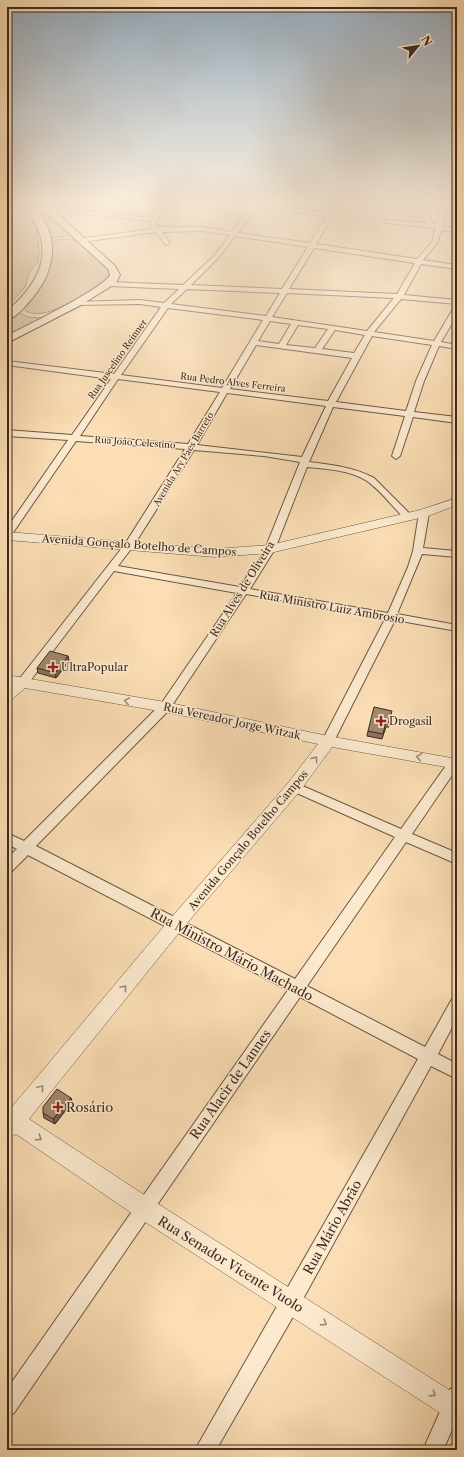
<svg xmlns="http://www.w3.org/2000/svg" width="464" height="1457" viewBox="0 0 464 1457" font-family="'Libre Caslon Text',serif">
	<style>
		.green { fill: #dbbf9b; stroke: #8d745c }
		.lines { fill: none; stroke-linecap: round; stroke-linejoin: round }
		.minor-casing { stroke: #6e5644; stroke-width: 2 }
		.tertiary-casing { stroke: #6e5644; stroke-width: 1 }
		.secondary-casing { stroke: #3f291e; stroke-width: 2 }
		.minor { fill: #fceacf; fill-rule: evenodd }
		.tertiary { fill: #fceacf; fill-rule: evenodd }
		.secondary { fill: #fceacf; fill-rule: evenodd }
		.wall { fill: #8a745e; stroke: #3f291e }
		.shaded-wall { fill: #715e4c; stroke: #3f291e }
		.building { fill: #a1876d; stroke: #3f291e }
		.oneway { stroke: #9e8a76 }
		.poi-dot { fill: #8f2418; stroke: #fceacf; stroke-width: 1.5 }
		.labels { text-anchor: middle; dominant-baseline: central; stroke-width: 3; stroke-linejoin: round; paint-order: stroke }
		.far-street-label { font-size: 9px; fill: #3f291e; stroke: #fceacf }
		.street-label { font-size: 11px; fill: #3f291e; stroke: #fceacf }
		.poi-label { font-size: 11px; fill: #3f291e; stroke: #fceacf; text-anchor: start }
		.near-street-label { font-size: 13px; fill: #3f291e; stroke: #fceacf }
		.near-poi-label { font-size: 13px; fill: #3f291e; stroke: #fceacf; text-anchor: start }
	</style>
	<rect width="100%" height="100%" fill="#fbdeb5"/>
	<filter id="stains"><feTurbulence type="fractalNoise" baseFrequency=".005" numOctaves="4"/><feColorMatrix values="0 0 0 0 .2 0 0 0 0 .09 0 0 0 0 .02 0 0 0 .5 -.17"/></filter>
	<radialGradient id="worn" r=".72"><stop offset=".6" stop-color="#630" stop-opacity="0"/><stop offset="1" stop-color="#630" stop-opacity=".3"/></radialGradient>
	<!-- green -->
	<path class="green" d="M 7,205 L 16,205 L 21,210 L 24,210 L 37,228 L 39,251 L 38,262 L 30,271 L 25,287 L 7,307 Z
		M 33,205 L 39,205 L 71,235 L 51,238 C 49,225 42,214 33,205 Z
		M 63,239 L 72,239 L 84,247 L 110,269 L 111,276 C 100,288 60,310 44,313 C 38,314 32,314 26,311 L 24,307 L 50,261 L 52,244 L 56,240 Z
		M 17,312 L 28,317 L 42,318 L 7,337 L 7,322 Z"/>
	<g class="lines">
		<defs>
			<path id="minor" d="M 160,205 L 166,205 L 157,220 L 156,227 L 202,227 L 232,232 L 250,208 L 232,205 L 259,205 L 329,212 L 333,205 L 339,205 L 316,244 L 417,259 L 432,242 L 436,228 L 387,223 L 385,222 L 385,220 L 427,223 L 416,205 L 422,205 L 433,224 L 437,224 L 442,205 L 448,205 L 442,227 L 457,228 L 457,232 L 441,230 L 438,242 L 423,260 L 457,265 L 457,269 L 421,264 L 404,295 L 457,300 L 457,304 L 401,299 L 374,332 L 434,341 L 453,309 L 457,307 L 457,315 L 441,342 L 457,345 L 457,349 L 439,346 L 424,381 L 414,412 L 457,417 L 457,423 L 413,417 L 400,456 L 396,459 L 392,456 L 405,416 L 333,407 L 309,462 C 332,465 354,467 374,478 L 413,517 L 408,520 L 405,519 C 393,507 381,491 367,481 C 350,470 327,469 307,467 L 275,549 L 250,589 L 388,613 L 408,567 L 413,551 L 419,513 L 424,510 L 429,513 L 423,548 L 457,551 L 457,557 L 422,554 L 397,614 L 457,625 L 457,631 L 395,620 L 334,741 L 332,744 L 328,745 L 324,744 L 322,741 L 385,619 L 246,594 L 169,710 L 36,846 L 295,979 L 395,837 L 290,790 L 288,787 L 290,784 L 294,782 L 298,784 L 401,829 L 450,760 L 457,760 L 457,768 L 412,834 L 457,853 L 457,864 L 406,842 L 307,986 L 425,1047 L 452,999 L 457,997 L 457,1018 L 438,1054 L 457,1064 L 457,1079 L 431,1066 L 298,1308 L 216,1450 L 195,1450 L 418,1059 L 300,997 L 14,1413 L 7,1416 L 7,1389 L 288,990 L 28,855 L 12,871 L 7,872 L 7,858 L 17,849 L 7,844 L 7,833 L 24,841 L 161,704 L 237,593 L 114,571 L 27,685 L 19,685 L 17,682 L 125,544 L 185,449 L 76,441 L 10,537 L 7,538 L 7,528 L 68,440 L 7,436 L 7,430 L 72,435 L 111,379 L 7,365 L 7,361 L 114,374 L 161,307 L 140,304 L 77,305 L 75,304 L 75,302 L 140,300 L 164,303 L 179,289 L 108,286 L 105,284 L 108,282 L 183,285 L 214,256 L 230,235 L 202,231 L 162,232 L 170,243 L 167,245 L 165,244 L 156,232 L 81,242 L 79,241 L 79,239 L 152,229 L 150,227 L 151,221 L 45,210 L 42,208 L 45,206 L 152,218 ZM 256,209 L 327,216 L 310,243 L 238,233 ZM 235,236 L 308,247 L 282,289 L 191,285 L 218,258 ZM 314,248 L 415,263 L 397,294 L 289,289 ZM 187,289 L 280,293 L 266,316 L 171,304 ZM 287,293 L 394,298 L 367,331 L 272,317 ZM 168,308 L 263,320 L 222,388 L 121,375 ZM 270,321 L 291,324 L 279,344 L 258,341 ZM 298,325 L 328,329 L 315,348 L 286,345 ZM 335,330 L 365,335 L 354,353 L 322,349 ZM 372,336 L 432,345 L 416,381 L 406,411 L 336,402 ZM 256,345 L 352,358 L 328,401 L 230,389 ZM 118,379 L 220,392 L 188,444 L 80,436 ZM 227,393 L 326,406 L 302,457 L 197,445 ZM 194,450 L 264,456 L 300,462 L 265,549 L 240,587 L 118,566 L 134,545 Z
				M 457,1386 L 457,1419 L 443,1450 L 423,1450 L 450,1389 Z"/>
			<path id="tertiary" d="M 457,498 L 457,505 L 428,516 L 270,553 L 215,557 L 7,540 L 7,532 L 215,549 L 270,545 L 420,510 Z
				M 7,675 L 165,702 L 328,736 L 457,759 L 457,769 L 332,747 L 300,791 L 182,929 L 29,1119 L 152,1200 L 457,1395 L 457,1421 L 448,1418 L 136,1216 L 16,1134 L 7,1139 L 7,1106 L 11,1108 L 170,919 L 288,783 L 318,744 L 165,712 L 25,688 L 12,699 L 7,701 L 7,688 L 10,685 L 7,685 Z"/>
			<path id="secondary" d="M 24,205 L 33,205 C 62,237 56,273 28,303 C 23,309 15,318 7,320 L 7,311 C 44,279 56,247 24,205 Z
				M 38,205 L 48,205 L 115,266 L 120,275 L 116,283 L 81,305 L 7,343 L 7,336 C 25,326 103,289 110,275 L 108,269 Z"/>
		</defs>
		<!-- minor casing -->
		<use href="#minor" class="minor-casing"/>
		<!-- tertiary casing -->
		<use href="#tertiary" class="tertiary-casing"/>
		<!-- secondary casing -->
		<use href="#secondary" class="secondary-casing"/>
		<!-- minor -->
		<use href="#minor" class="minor"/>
		<!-- tertiary -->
		<use href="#tertiary" class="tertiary"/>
		<!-- secondary -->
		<use href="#secondary" class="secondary"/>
	</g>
	<!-- wall -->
	<path class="wall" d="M 68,656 L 69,661 L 56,678 L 38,673 L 37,668 Z
		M 392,716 L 389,727 L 386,727 L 382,739 L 367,736 L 368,731 Z
		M 71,1098 L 72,1102 L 55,1124 L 44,1118 L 43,1113 Z"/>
	<!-- shaded-wall -->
	<path class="shaded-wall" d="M 68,656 L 69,661 L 56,678 L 55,673 Z
		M 71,1098 L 72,1102 L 55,1124 L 53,1119 Z"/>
	<!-- building -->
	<path class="building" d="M 50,651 L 68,656 L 55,673 L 37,668 Z
		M 374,707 L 392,711 L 389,722 L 386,722 L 383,734 L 368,731 Z
		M 57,1089 L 71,1098 L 53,1119 L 43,1113 L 43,1107 Z"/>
	<!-- one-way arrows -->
	<defs><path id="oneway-chevron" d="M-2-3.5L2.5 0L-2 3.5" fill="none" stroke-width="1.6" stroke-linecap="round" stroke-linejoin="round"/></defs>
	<g class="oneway">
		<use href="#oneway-chevron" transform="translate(127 701) rotate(-170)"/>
		<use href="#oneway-chevron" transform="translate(419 757) rotate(-170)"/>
		<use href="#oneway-chevron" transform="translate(315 759) rotate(-54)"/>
		<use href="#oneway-chevron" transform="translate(124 988) rotate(-50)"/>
		<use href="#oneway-chevron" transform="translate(41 1088) rotate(-50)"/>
		<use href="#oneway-chevron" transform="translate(39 1138) rotate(34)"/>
		<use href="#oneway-chevron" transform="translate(324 1323) rotate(33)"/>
		<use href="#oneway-chevron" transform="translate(433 1394) rotate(33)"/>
	</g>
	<!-- sky -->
	<linearGradient id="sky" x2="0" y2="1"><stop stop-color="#96acbf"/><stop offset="0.5" stop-color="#fdf0de"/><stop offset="1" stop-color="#fdf0de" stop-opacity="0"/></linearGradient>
	<rect width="464" height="409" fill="url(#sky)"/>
	<!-- markers -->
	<g class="poi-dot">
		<path d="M51 661h4v4h4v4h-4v4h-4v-4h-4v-4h4z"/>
		<path d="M379 715h4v4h4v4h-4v4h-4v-4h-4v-4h4z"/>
		<path d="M56 1101h4v4h4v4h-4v4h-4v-4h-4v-4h4z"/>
	</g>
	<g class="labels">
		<!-- far-street labels -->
		<g class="far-street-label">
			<text transform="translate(117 359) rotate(-55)">Rua Juscelino Reinner</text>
			<text transform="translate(233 382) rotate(7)">Rua Pedro Alves Ferreira</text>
			<text transform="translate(135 442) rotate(4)">Rua João Celestino</text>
			<text transform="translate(183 459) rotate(-59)">Avenida Ary Paes Barreto</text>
		</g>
		<!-- street labels -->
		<g class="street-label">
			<text transform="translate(139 545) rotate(4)">Avenida Gonçalo Botelho de Campos</text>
			<text transform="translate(242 589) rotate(-58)">Rua Alves de Oliveira</text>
			<text transform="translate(332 607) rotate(10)">Rua Ministro Luiz Ambrosio</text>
			<text transform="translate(232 721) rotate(12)">Rua Vereador Jorge Witzak</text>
			<text transform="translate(248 840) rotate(-50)">Avenida Gonçalo Botelho Campos</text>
		</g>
		<!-- poi labels -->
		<g class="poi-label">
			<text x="61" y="667">UltraPopular</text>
			<text x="389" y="721">Drogasil</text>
		</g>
		<!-- near-street labels -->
		<g class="near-street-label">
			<text transform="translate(232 954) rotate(28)">Rua Ministro Mário Machado</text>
			<text transform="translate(230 1084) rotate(-55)">Rua Alacir de Lannes</text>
			<text transform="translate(332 1227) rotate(-61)">Rua Mário Abrão</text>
			<text transform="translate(231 1264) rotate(32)">Rua Senador Vicente Vuolo</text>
		</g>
		<!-- near-poi labels -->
		<g class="near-poi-label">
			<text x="66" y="1107">Rosário</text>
		</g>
	</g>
	<!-- margin -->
	<rect width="464" height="1457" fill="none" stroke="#fbdeb5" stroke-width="24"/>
	<rect x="8" y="8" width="448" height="1441" fill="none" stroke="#3f291e" stroke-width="2"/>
	<rect x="12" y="12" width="440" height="1433" fill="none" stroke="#3f291e"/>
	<!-- north arrow -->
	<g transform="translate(418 46) rotate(60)" stroke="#fceacf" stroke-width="3" paint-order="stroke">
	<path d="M0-3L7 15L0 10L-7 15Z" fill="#3f291e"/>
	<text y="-6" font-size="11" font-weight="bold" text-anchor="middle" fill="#3f291e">N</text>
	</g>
	<rect width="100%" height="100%" filter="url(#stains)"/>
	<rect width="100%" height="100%" fill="url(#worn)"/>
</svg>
